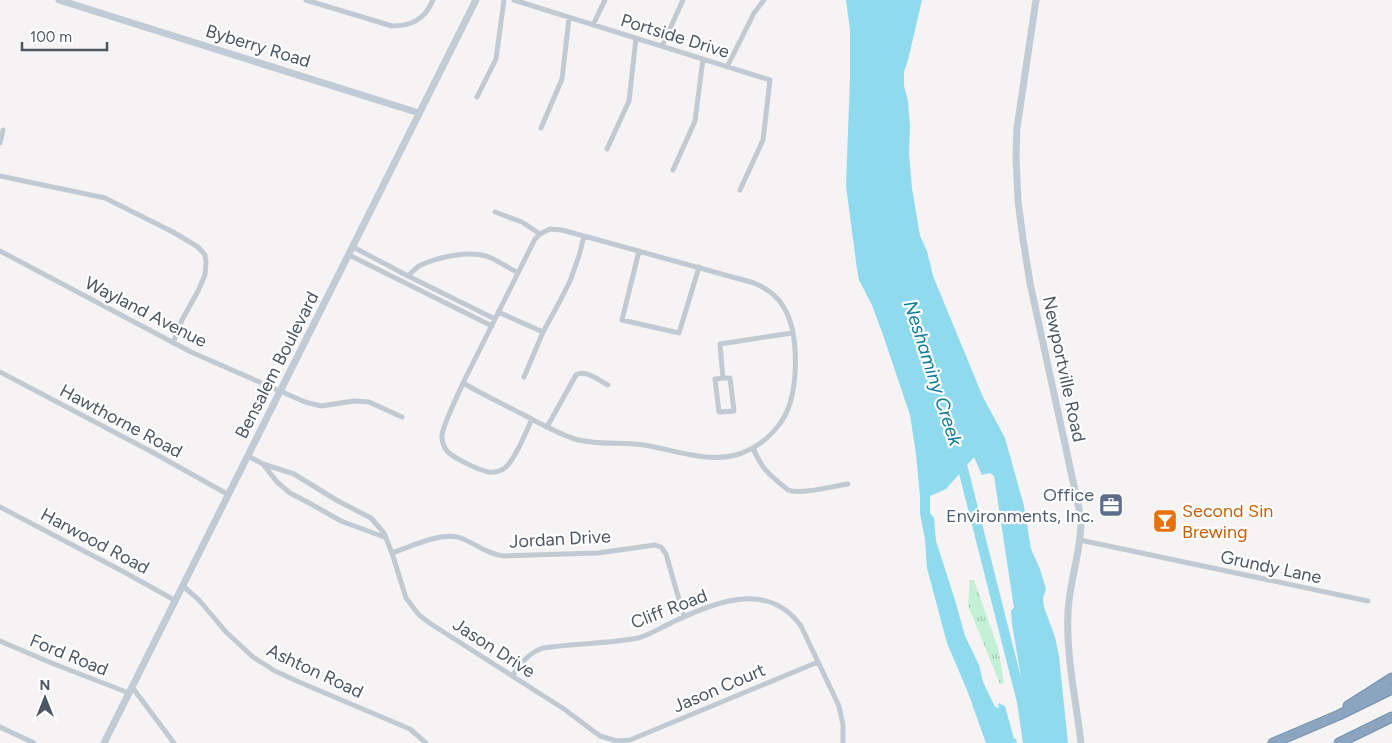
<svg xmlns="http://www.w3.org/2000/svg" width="1392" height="743" viewBox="0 0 1392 743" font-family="Figtree,sans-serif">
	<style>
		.grass { fill: url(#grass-tufts) }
		.water { fill: #90daee }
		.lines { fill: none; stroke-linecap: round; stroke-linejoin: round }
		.river { stroke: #90daee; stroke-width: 10 }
		.highway-casing { stroke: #7690ad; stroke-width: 11 }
		.street { stroke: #c1cad2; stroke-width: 5 }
		.secondary { stroke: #c1cbd6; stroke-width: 7 }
		.highway { stroke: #8ba5c1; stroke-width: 9 }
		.labels { text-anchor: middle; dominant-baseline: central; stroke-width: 4.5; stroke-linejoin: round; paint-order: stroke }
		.street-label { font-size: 18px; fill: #4a5661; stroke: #fff }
		.service-label { font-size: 18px; fill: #4e5e75; stroke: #fff; text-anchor: end }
		.food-label { font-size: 18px; fill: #c56008; stroke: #fff; text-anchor: start }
		.water-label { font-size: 19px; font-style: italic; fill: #0c7c9b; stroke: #fff }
	</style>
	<defs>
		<pattern id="grass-tufts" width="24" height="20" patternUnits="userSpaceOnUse" patternTransform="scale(1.25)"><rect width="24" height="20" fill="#c3f1d5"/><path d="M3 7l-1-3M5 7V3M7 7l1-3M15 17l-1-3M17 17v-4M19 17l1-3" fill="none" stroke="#a0c6b0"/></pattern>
	</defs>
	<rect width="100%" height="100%" fill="#f5f3f3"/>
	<!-- grass -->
	<path class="grass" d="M 970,580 L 974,580 L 998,648 L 1004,683 L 1000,684 L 968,605 Z"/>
	<!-- water -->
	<path class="water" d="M 846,0 L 922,0 L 908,60 L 904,72 L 904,86 L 908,101 L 910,127 L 909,154 L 912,188 L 920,236 L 927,251 L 933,276 L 983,397 L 1005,438 L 1024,506 L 1031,549 L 1040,569 L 1046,589 L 1043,598 L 1044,607 L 1055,637 L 1059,656 L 1068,743 L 1023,743 L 1026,713 L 1025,701 L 1012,624 L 1011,610 L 1014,608 L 994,476 L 990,473 L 982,475 L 974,457 L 946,489 L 930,496 L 930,513 L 934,518 L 936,541 L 955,600 L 965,636 L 979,665 L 983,682 L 995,707 L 999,708 L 998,703 L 1005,706 L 1014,739 L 1016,739 L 1017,743 L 986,743 L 967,690 L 947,643 L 927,568 L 925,539 L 920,514 L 920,496 L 916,454 L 910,415 L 882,332 L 872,305 L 859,280 L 857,269 L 846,186 L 850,77 L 850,30 Z"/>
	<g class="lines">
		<!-- river -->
		<path class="river" d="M 960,457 L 1022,702 L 1028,743"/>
		<defs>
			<path id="highway" d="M 1348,706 L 1392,678
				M 1273,743 L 1339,715 L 1392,689
				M 1339,743 L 1392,717"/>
		</defs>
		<!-- highway casing -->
		<use href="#highway" class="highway-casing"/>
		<!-- street -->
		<path class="street" d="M 306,0 L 392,26 C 412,26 425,19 433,0
			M 514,0 L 770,80 L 763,140 L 740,190
			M 593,25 L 605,0
			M 662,46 L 683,0
			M 727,67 L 754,13 L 764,0
			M 477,97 L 496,59 L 504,0
			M 541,128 L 562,79 L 569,18
			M 0,143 L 3,130
			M 607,149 L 629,101 L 636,38
			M 673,170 L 695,121 L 703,59
			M 0,176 L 105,198 L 173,232 L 198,247 L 205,255 L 206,262 L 205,275 L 198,291 L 182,320 L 173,343
			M 495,212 L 522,222 L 540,234
			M 353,247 L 408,276 L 495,319
			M 0,251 L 191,352 L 305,402 L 321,406 L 354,401 L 369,402 L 402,417
			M 639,251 L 622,320 L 679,333 L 699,267
			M 349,255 L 492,326
			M 408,276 C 411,273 415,269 419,266 C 437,257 473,249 491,258 C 500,262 509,268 518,273
			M 498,312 L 543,332
			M 0,372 L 152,452 L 229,495
			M 524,377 L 543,332 L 560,301 L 570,281 L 579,256 L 584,236
			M 723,378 L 730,378 L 734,411 L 719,412 L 715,379 L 723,378 L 720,344 L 792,333
			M 463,383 C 482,394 501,403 520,413 C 538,422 556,433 575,439 C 599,446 625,441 650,446 C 679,452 711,463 739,454 C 757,448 773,435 783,419 C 799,393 800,332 783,306 C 776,294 766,288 754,283 L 584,236 L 562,230 L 550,229 L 540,234 L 535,239 L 463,383 C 459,393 441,428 442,437 C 442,442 444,447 447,451 C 453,458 479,470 488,472 C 494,473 502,471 506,467 C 516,458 526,432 532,419
			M 547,427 L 576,375 C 586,369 598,380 608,385
			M 753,448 C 762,470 770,475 788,490 C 801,495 834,486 848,484
			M 248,456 L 263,464 L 294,474 L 338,501 L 371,518 L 384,533 L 392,553 L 406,598 L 419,615 L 431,624 L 564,709 L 600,736 L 617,741 L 630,740 L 818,662
			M 263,464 L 277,482 L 290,493 L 311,504 L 341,521 L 384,537
			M 0,507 L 124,572 L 176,601
			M 1080,540 L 1368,601
			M 392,553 C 410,547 442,531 461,538 C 476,544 487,554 504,556 L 598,553 L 655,545 L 661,547 L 666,554 L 684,617
			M 183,586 L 199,600 L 226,632 L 253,657 L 275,671 L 299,682 L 410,729 L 426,743
			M 0,641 L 54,664 L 129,693
			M 512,676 C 521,664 528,653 543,648 C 574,643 608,644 638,638 C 650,635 662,627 673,622 C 715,602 768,580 801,626 L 839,706 L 843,725 L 843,743
			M 132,687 L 174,743
			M 0,727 L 34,743"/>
		<!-- secondary -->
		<path class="secondary" d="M 59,0 L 419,113
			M 1036,0 L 1017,128 L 1016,157 L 1018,201 L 1023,239 L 1030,283 L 1081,518 C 1082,550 1069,581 1068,613 C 1066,656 1076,700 1081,743
			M 104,743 L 476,0"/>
		<!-- highway -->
		<use href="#highway" class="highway"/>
	</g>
	<!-- icons -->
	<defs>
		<symbol id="office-square" viewBox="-11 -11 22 22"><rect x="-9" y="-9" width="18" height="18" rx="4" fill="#5c6f8a" stroke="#fff"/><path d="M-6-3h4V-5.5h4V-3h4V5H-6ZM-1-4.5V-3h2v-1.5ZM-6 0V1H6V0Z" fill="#fff"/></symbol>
		<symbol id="bar-square" viewBox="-11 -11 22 22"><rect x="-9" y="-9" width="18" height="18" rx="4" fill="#e8710a" stroke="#fff"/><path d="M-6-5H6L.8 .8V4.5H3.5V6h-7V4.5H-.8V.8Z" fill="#fff"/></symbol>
	</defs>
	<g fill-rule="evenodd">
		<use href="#office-square" x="1097" y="491" width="28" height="28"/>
		<use href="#bar-square" x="1151" y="507" width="28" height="28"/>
	</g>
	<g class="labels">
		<!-- street labels -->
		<g class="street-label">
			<text transform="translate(675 36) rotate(17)">Portside Drive</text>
			<text transform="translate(258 46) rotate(17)">Byberry Road</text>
			<text transform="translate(146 312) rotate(27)">Wayland Avenue</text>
			<text transform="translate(277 365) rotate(-63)">Bensalem Boulevard</text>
			<text transform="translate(1064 369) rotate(78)">Newportville Road</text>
			<text transform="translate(121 421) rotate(28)">Hawthorne Road</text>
			<text transform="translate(560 539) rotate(-3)">Jordan Drive</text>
			<text transform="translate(95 541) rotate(28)">Harwood Road</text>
			<text transform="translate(1271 567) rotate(12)">Grundy Lane</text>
			<text transform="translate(669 609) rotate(-21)">Cliff Road</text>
			<text transform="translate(494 648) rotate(33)">Jason Drive</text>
			<text transform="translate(69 655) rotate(22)">Ford Road</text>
			<text transform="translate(315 671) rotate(25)">Ashton Road</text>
			<text transform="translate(719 688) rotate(-23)">Jason Court</text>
		</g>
		<!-- service labels -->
		<g class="service-label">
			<text x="1094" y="495">Office<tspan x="1094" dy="21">Environments, Inc.</tspan></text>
		</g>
		<!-- food labels -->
		<g class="food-label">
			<text x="1182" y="511">Second Sin<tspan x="1182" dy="21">Brewing</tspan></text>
		</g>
		<!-- water labels -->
		<g class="water-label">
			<text transform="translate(933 373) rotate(72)">Neshaminy Creek</text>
		</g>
	</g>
	<!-- north arrow -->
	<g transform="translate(45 698)" stroke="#ffffff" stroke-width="4" paint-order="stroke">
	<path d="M0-4L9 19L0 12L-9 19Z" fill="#4a5661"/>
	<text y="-8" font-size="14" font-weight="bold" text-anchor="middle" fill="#4a5661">N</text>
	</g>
	<!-- scale -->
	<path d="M22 42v8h85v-8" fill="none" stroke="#4a5661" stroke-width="2.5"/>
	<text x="30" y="42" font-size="15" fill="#4a5661" stroke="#ffffff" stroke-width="4" paint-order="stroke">100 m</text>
</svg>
